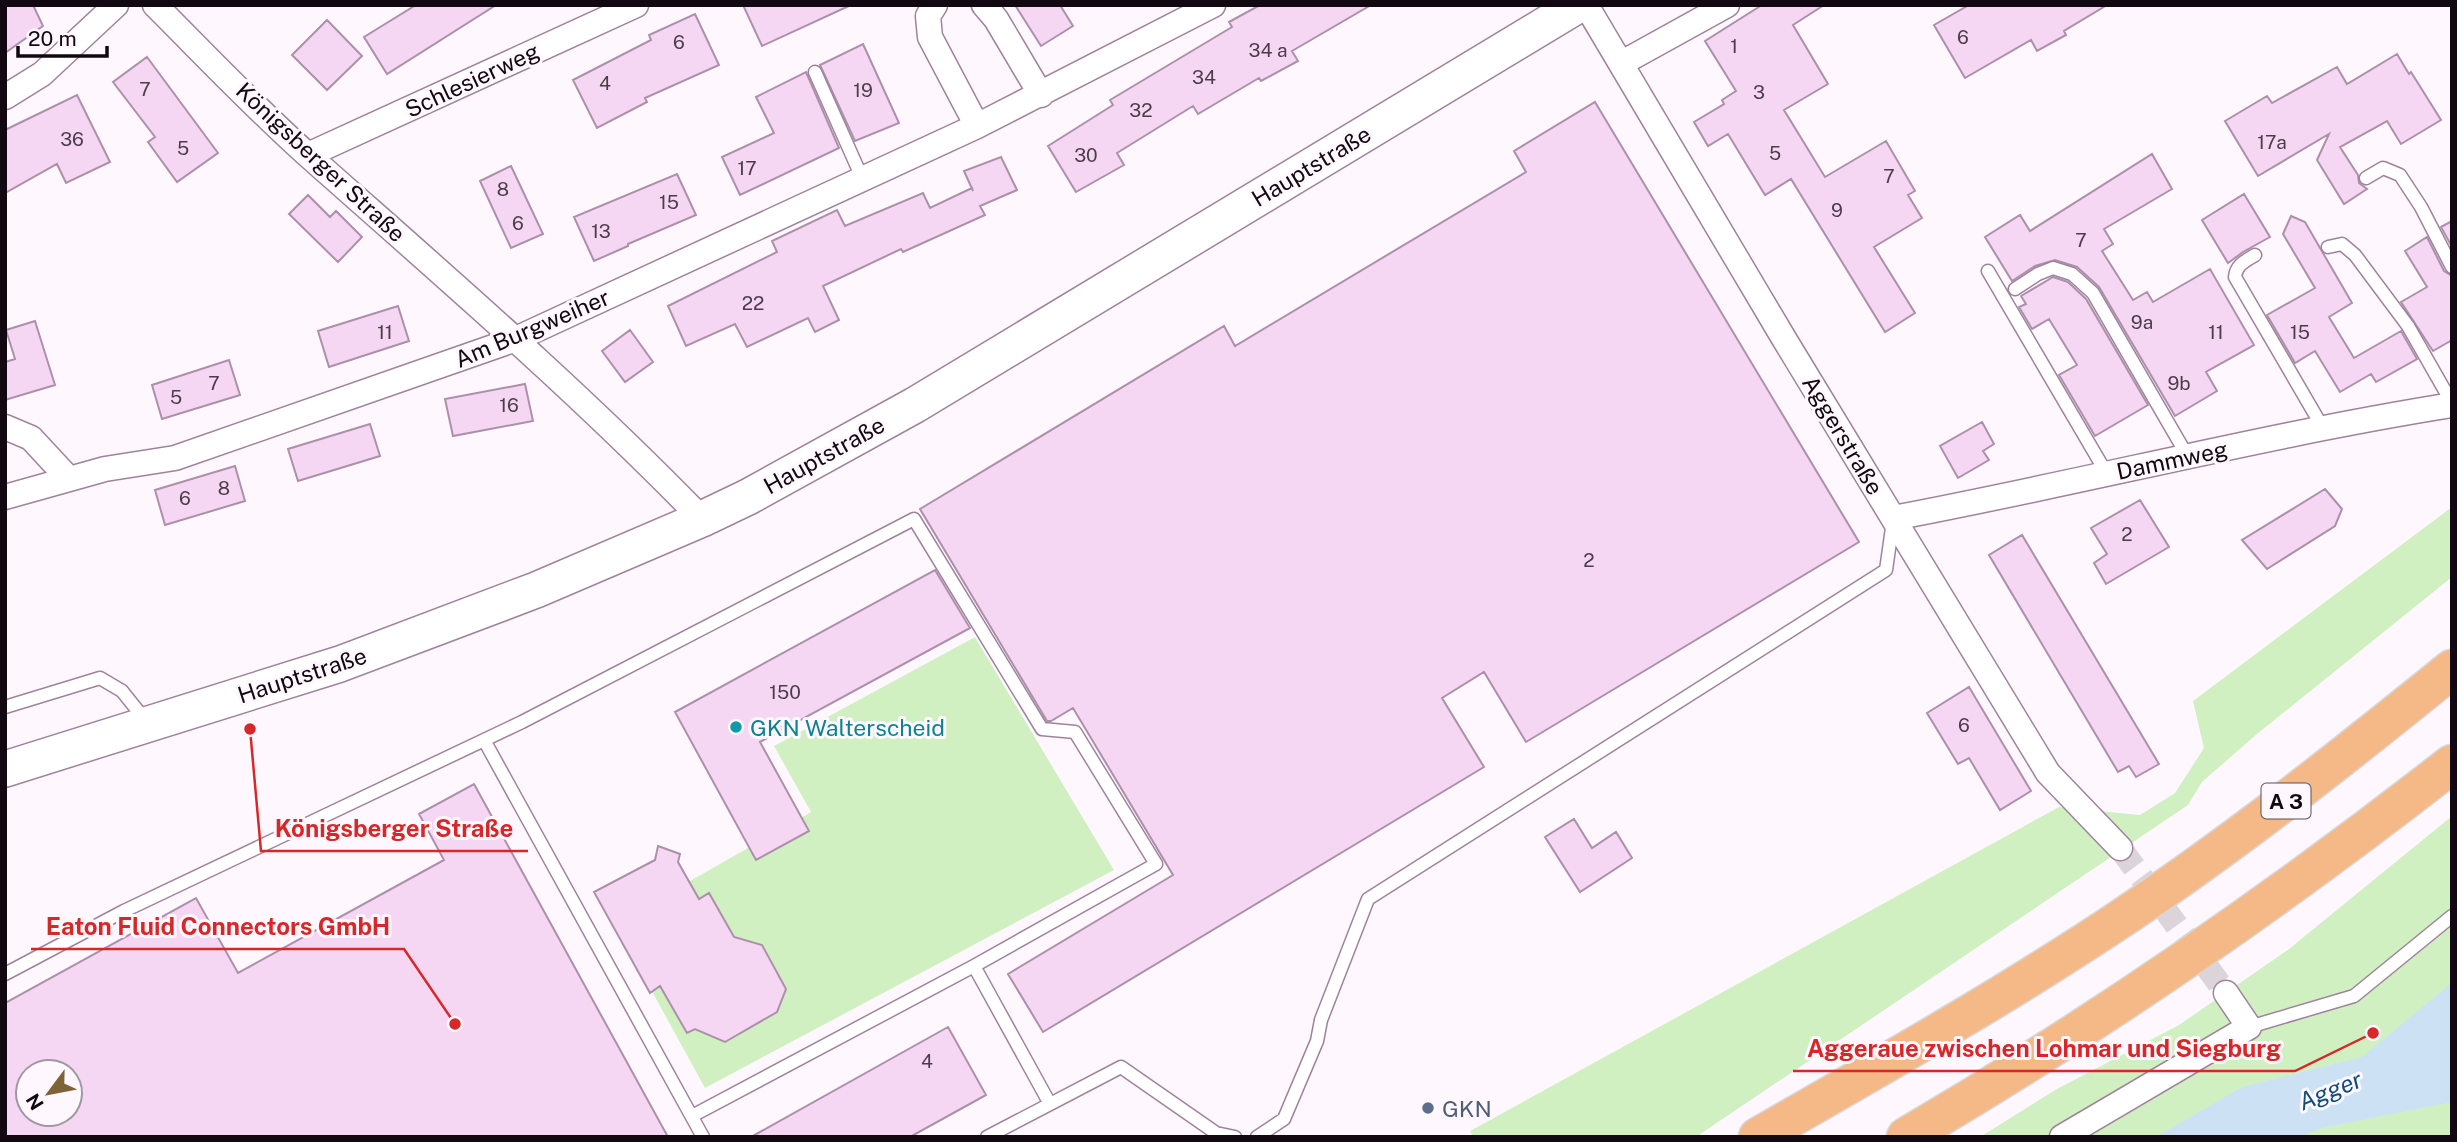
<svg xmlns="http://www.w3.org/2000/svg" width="2457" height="1142" viewBox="0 0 2457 1142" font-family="'Public Sans',sans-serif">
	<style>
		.green { fill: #d1f0c2 }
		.water { fill: #cce1f4 }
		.building { fill: #f6d7f3; stroke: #ac90a9; stroke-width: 2; fill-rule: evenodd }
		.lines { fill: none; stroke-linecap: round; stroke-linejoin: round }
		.minor-tunnel { stroke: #dbd4da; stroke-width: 24; stroke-dasharray: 24 12; stroke-linecap: butt }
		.service-casing { stroke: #9f839c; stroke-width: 15 }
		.minor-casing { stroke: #9f839c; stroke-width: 27 }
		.secondary-casing { stroke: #9f839c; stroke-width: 38 }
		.motorway-casing { stroke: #d9d7d9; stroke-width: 41 }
		.service { stroke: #fff; stroke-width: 12 }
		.minor { stroke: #fff; stroke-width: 24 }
		.secondary { stroke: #fff; stroke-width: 35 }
		.motorway { stroke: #f5b987; stroke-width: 38 }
		.culture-dot { fill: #0f9aa8; stroke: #fef8fe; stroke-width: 2.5 }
		.service-dot { fill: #5c6f8a; stroke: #fef8fe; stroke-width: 2.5 }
		.labels { text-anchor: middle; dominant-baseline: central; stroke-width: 6; stroke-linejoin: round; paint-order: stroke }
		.number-label { font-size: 19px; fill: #4b3c4a }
		.shield { fill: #fef8fe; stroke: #595058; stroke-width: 2 }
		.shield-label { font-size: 21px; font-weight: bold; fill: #120811 }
		.street-label { font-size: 23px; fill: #120811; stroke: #fef8fe }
		.culture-label { font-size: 23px; fill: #0d838f; stroke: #fef8fe; text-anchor: start }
		.service-label { font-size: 23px; fill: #4e5e75; stroke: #fef8fe; text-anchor: start }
		.water-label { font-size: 24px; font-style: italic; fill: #114d79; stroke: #fef8fe }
		.leader { fill: none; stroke: #d62828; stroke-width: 2.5 }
		.callout-dot { fill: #d62828; stroke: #fef8fe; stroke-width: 2.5 }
		.callout-label { font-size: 24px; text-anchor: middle; font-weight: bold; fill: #d62828; stroke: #fef8fe; stroke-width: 6; stroke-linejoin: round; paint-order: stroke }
	</style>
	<rect width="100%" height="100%" fill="#fef8fe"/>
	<!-- green -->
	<path class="green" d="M 2452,507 L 2452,577 L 2257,734 L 2202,782 L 2188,805 L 1696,1137 L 1473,1137 L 1470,1131 L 2059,807 L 2140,815 L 2175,793 L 2204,748 L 2193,701 Z
		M 975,637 L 1114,870 L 705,1088 L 615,924 L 811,812 L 774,746 Z
		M 2452,816 L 2452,1137 L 1980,1137 L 2055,1090 L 2179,1025 L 2289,949 Z"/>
	<!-- water -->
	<path class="water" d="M 2449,985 L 2452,985 L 2452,1102 L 2321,1128 L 2301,1137 L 2156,1137 L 2242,1087 L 2362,1057 Z"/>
	<!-- building -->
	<path class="building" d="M 5,5 L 33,5 L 43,26 L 5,53 Z
		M 416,5 L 496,5 L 387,74 L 364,37 Z
		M 743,5 L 851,5 L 762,46 Z
		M 1015,5 L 1060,5 L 1073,26 L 1041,46 Z
		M 1260,5 L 1371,5 L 1292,51 L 1298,61 L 1261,81 L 1259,78 L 1198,114 L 1193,106 L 1117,153 L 1124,165 L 1076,192 L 1048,146 L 1113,105 L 1110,100 L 1232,27 L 1229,22 Z
		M 1762,5 L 1824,5 L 1793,25 L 1828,84 L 1784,110 L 1825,177 L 1886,141 L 1915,191 L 1908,195 L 1922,218 L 1874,247 L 1915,313 L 1885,332 L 1791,179 L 1765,195 L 1728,134 L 1708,146 L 1694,122 L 1724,104 L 1722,100 L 1736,91 L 1705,41 Z
		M 1969,5 L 2107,5 L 2064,31 L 2066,35 L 2037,51 L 2031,40 L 1965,78 L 1934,25 Z
		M 695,14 L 719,65 L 645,98 L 647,102 L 597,128 L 573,80 L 651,40 L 649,35 Z
		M 327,20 L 362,56 L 327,90 L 292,55 Z
		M 863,44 L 899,123 L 855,141 L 820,65 Z
		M 2397,54 L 2409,74 L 2411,72 L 2441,120 L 2401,144 L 2387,121 L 2340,147 L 2358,175 L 2359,183 L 2367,189 L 2344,204 L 2317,160 L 2329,134 L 2258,176 L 2225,121 L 2267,96 L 2272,103 L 2337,67 L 2347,84 Z
		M 147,57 L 218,153 L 177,182 L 148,142 L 155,137 L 113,82 Z
		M 806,72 L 839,148 L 740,195 L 722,157 L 774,133 L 756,97 Z
		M 77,95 L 110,162 L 66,183 L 57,164 L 5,193 L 5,130 Z
		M 1595,102 L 1859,542 L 1526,742 L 1484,672 L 1442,698 L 1484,767 L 1043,1032 L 1008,974 L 1173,875 L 1073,708 L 1051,721 L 1047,721 L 920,509 L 1224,326 L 1235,346 L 1526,172 L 1514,151 Z
		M 2152,154 L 2172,189 L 2104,229 L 2113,244 L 2102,251 L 2133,300 L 2147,292 L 2153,302 L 2210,269 L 2254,345 L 2206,372 L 2217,391 L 2175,416 L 2099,287 L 2077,267 L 2055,260 L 2035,266 L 2012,281 L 1985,237 L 2020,215 L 2030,231 Z
		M 1001,157 L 1017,190 L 980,206 L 985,215 L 903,252 L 901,249 L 823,286 L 839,320 L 815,332 L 808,318 L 747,347 L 735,324 L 686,346 L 668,306 L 777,252 L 772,241 L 837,210 L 845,226 L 923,193 L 930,208 L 972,188 L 973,191 L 964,171 Z
		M 511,166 L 543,234 L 511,248 L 480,181 Z
		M 677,174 L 696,215 L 628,244 L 628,246 L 594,261 L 574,217 Z
		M 2244,194 L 2270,237 L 2243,252 L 2228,263 L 2202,220 Z
		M 308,195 L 330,217 L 336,211 L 362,237 L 338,262 L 289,214 Z
		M 2291,216 L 2305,222 L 2352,303 L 2329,317 L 2354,358 L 2401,331 L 2417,359 L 2376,382 L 2371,374 L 2340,392 L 2315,351 L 2295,363 L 2267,315 L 2315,288 L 2283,234 Z
		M 2452,221 L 2452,247 L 2441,227 Z
		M 2427,237 L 2444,271 L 2452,276 L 2452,340 L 2433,351 L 2401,302 L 2427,287 L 2405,251 Z
		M 2053,277 L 2068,282 L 2086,299 L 2148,405 L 2095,436 L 2059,375 L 2077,365 L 2049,319 L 2032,329 L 2019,307 L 2026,304 L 2021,296 Z
		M 398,306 L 409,341 L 329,367 L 318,331 Z
		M 35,321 L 55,385 L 5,400 L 5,362 L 15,359 L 6,330 Z
		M 630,330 L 653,362 L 625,382 L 602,351 Z
		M 229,360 L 240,395 L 162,419 L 152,385 Z
		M 525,384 L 533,421 L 453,436 L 445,399 Z
		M 1982,422 L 1994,444 L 1983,451 L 1989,460 L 1958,478 L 1940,446 Z
		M 370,424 L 380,456 L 298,481 L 288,449 Z
		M 235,466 L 245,501 L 165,525 L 155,490 Z
		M 2325,489 L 2342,509 L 2335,526 L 2267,569 L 2242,540 Z
		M 2140,500 L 2169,547 L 2106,584 L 2094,563 L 2107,554 L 2091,528 Z
		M 2022,535 L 2159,764 L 2136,777 L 2129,766 L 2118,772 L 1989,555 Z
		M 935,570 L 970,628 L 760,742 L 809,831 L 756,860 L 675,712 Z
		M 1969,687 L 2031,791 L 2000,810 L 1969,758 L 1958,764 L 1927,713 Z
		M 474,784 L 668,1137 L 5,1137 L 5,1003 L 196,898 L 238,973 L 444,860 L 419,814 ZM 28,1072 L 70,1072 L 70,1114 L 28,1114 Z
		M 1574,819 L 1592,848 L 1616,832 L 1632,858 L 1580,892 L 1545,837 Z
		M 658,846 L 680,854 L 678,862 L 699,899 L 709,893 L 734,937 L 762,945 L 786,989 L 777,1012 L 725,1042 L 695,1029 L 687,1033 L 660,986 L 650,993 L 594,892 L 655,860 Z
		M 948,1027 L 986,1095 L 910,1137 L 751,1137 Z"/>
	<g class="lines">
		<!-- minor-tunnel -->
		<path class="minor-tunnel" d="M 2120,848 L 2226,993"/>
		<defs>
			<path id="service" d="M 815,72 L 863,180
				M 2366,178 L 2383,168 L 2400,175 L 2421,207 L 2452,267
				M 2328,247 L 2342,244 L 2355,255 L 2408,326 L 2452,403
				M 2255,255 C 2245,261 2236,265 2235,277 L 2323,428
				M 1988,271 L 2107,474
				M 2015,289 L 2038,274 L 2053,268 L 2072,274 L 2093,293 L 2188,457
				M 5,707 L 100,678 L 122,691 L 146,721
				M 484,740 L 703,1137
				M 974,966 L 1050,1104
				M 5,974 L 124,911 L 522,722 L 914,519 L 1042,729 L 1075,732 L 1156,864 L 974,966 L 692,1116
				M 2249,1027 L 2354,996 L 2452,916
				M 987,1137 L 1121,1067 L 1216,1133 L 1235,1137
				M 1257,1137 L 1284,1119 L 1317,1041 L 1321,1020 L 1368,899 L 1886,570 L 1893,521"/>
			<path id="minor" d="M 155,5 C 206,56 256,109 310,157 C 443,275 578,391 702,519
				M 935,5 L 928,16 L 930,37 L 977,126
				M 984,5 L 996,19 L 1041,95
				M 1586,5 L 1783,337 L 2048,773 L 2120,848
				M 1622,63 L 1727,5
				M 5,97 L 42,74 L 116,5
				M 308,155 L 636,5
				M 5,427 L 31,438 L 69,479
				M 5,497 L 105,469 L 175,458 L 516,339 L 977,126 L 1213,5
				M 1893,518 C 2080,483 2264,435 2452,405
				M 2062,1137 L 2249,1027 L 2226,993"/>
			<path id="secondary" d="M 5,769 L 340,664 L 536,590 L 702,519 L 748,497 L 915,405 L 1578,5"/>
			<path id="motorway" d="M 1758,1137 C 1878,1068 1998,1000 2113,924 C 2231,846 2342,758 2452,669
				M 1906,1137 C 2097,1025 2278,900 2452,764"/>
		</defs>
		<!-- service casing -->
		<use href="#service" class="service-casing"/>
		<!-- minor casing -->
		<use href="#minor" class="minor-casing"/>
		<!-- secondary casing -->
		<use href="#secondary" class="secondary-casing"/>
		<!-- motorway casing -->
		<use href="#motorway" class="motorway-casing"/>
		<!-- service -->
		<use href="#service" class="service"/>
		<!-- minor -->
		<use href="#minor" class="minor"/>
		<!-- secondary -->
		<use href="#secondary" class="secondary"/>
		<!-- motorway -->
		<use href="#motorway" class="motorway"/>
	</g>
	<!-- markers -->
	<circle class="culture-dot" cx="736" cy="727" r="7"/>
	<circle class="service-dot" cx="1428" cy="1108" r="7"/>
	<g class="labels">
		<!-- number labels -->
		<g class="number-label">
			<text x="1963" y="37">6</text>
			<text x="679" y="42">6</text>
			<text x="1734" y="46">1</text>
			<text x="1268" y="50">34 a</text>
			<text x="1204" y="77">34</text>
			<text x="605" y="83">4</text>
			<text x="145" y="89">7</text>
			<text x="863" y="90">19</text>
			<text x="1759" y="92">3</text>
			<text x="1141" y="110">32</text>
			<text x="72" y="139">36</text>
			<text x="2272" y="142">17a</text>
			<text x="183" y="148">5</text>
			<text x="1775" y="153">5</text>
			<text x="1086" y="155">30</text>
			<text x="747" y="168">17</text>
			<text x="1889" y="176">7</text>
			<text x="503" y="189">8</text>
			<text x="669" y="202">15</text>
			<text x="1837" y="210">9</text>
			<text x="518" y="223">6</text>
			<text x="601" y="231">13</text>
			<text x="2081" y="240">7</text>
			<text x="753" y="303">22</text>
			<text x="2142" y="322">9a</text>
			<text x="385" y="332">11</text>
			<text x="2216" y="332">11</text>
			<text x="2300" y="332">15</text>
			<text x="214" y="383">7</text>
			<text x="2179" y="383">9b</text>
			<text x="176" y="397">5</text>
			<text x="509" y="405">16</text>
			<text x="224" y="488">8</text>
			<text x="185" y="498">6</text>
			<text x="2127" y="534">2</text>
			<text x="1589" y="560">2</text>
			<text x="785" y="692">150</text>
			<text x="1964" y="725">6</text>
			<text x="927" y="1061">4</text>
		</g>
		<!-- shield labels -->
		<rect class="shield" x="2261.5" y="783.5" width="49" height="35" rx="5"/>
		<g class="shield-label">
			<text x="2286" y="801">A 3</text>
		</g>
		<!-- street labels -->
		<g class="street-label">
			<text transform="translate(472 80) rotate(-25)">Schlesierweg</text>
			<text transform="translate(321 162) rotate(43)">Königsberger Straße</text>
			<text transform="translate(1311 166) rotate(-31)">Hauptstraße</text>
			<text transform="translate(532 328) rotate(-23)">Am Burgweiher</text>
			<text transform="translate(1843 435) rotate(59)">Aggerstraße</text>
			<text transform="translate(824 455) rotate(-29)">Hauptstraße</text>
			<text transform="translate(2172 460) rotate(-12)">Dammweg</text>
			<text transform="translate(302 675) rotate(-18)">Hauptstraße</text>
		</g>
		<!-- culture labels -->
		<g class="culture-label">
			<text x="750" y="727">GKN Walterscheid</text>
		</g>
		<!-- service labels -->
		<g class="service-label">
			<text x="1442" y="1108">GKN</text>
		</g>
		<!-- water labels -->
		<g class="water-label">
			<text transform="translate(2330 1090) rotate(-22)">Agger</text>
		</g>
	</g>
	<!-- callouts -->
	<path class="leader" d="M250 729L261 851H528M455 1024L404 949H31M2373 1033L2295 1071H1793"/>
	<g class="callout-dot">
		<circle cx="250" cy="729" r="7"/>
		<circle cx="455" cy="1024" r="7"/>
		<circle cx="2373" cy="1033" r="7"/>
	</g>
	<g class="callout-label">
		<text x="394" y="837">Königsberger Straße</text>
		<text x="218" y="935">Eaton Fluid Connectors GmbH</text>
		<text x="2044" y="1057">Aggeraue zwischen Lohmar und Siegburg</text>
	</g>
	<!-- border -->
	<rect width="2457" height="1142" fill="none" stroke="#120811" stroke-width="14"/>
	<!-- north arrow -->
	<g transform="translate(49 1093) rotate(238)"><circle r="33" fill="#fef8fe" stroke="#a0989f" stroke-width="2"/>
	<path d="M0-5L12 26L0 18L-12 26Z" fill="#7d6335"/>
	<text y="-10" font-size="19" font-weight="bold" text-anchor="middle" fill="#120811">N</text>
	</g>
	<!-- scale -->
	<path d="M18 46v10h89v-10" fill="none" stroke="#120811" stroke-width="3.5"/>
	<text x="28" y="46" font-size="21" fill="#120811" stroke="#fef8fe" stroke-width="5" paint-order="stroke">20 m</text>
</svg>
